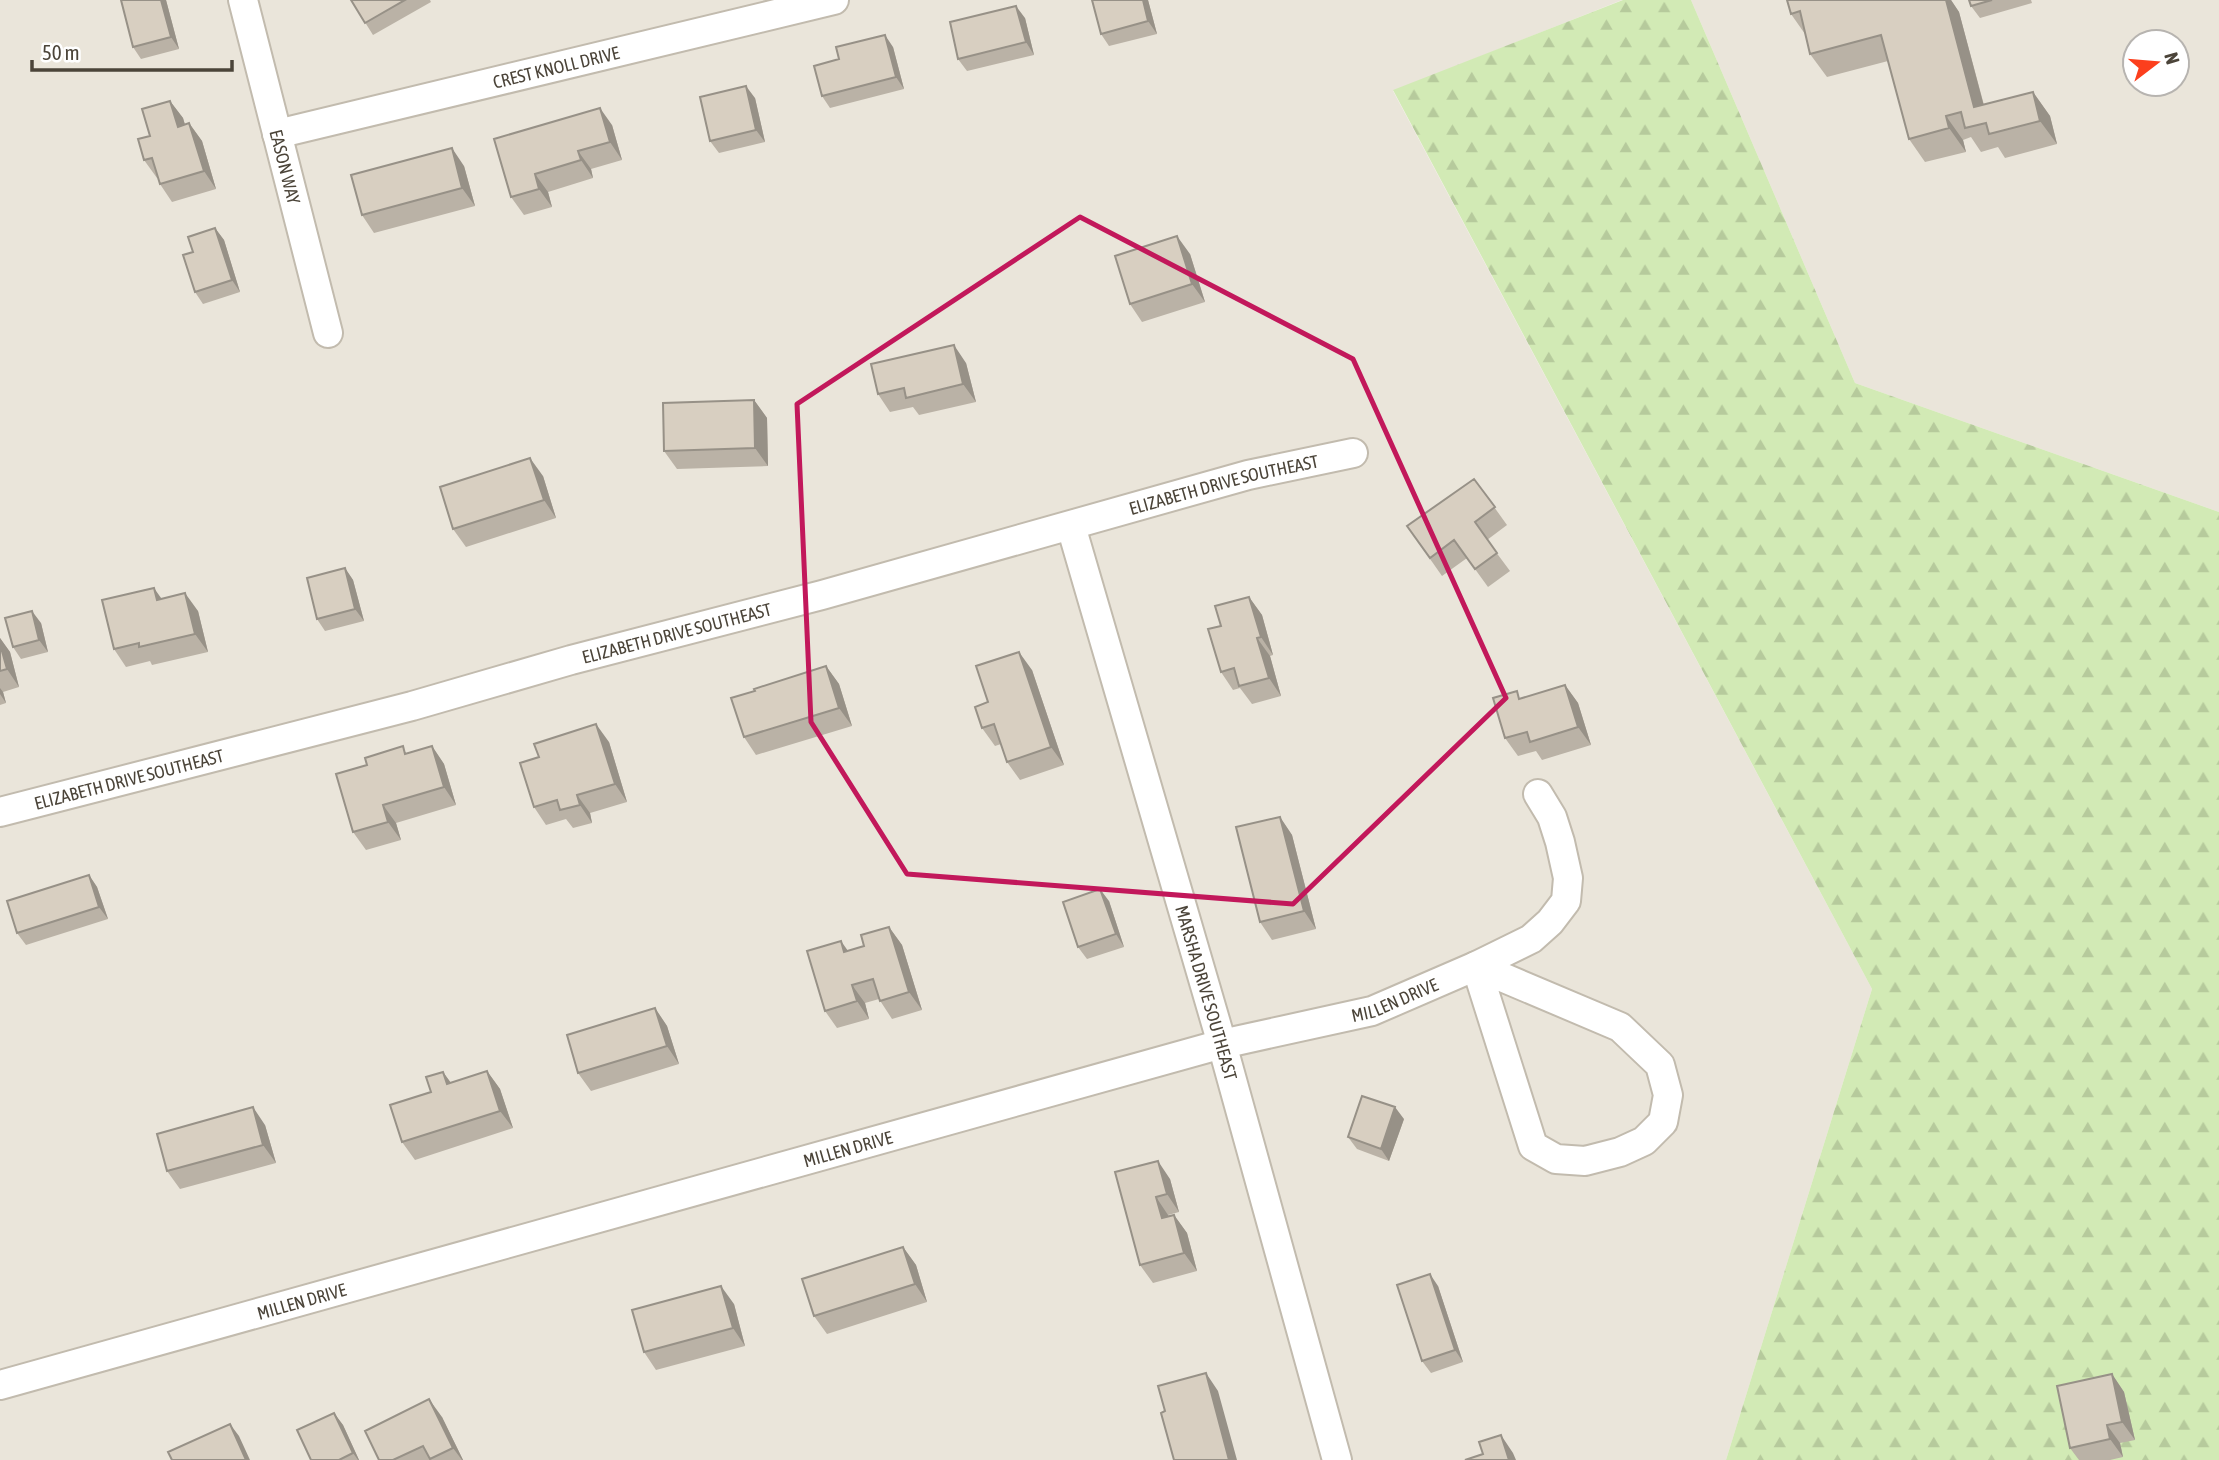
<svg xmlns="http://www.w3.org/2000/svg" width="2219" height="1460" viewBox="0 0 2219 1460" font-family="'Asap Condensed',sans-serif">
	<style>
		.residential { fill: #eae5da; fill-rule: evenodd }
		.forest { fill: url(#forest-firs) }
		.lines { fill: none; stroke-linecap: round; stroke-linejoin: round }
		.street-casing { stroke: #c2bbae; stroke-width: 32 }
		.street { stroke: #fff; stroke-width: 28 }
		.wall { fill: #bab2a6 }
		.shaded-wall { fill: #979187 }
		.building { fill: #d8cfc1; stroke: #979187; stroke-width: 2 }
		.marked { fill: none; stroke: #c2185b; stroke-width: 5; stroke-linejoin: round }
		.labels { text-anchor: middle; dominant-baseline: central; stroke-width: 5; stroke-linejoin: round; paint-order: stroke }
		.street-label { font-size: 18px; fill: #4b4439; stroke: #fff }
	</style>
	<defs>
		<pattern id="forest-firs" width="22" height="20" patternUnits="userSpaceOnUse" patternTransform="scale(1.75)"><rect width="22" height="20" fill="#d2eab5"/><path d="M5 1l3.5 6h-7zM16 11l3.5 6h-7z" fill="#b6ca9c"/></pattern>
	</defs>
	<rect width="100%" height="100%" fill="#f6f3ec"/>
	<!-- residential -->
	<path class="residential" d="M 0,0 L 1622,0 L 1393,91 L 1872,989 L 1726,1460 L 0,1460 Z
		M 1691,0 L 2219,0 L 2219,512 L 1855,383 ZM 2135,42 L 2177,42 L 2177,84 L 2135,84 Z"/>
	<!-- forest -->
	<path class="forest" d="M 1623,0 L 1691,0 L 1855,383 L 2219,512 L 2219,1460 L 1726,1460 L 1872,989 L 1393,90 Z"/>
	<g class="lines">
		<defs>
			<g id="street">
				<path id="s1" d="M 243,0 L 328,333"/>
				<path id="s2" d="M 277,134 L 834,0"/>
				<path id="s3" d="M 1071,526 L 1222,1044 L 1337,1460"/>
				<path id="s4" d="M 0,812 L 412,706 L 571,660 L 822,595 L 1248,475 L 1353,453"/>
				<path d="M 1476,966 L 1620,1027 L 1660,1065 L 1668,1095 L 1663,1122 L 1644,1141 L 1620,1152 L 1585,1161 L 1556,1159 L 1533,1146 Z"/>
				<path id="s5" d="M 0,1385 L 1222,1044 L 1372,1011 L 1476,966 L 1531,939 L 1550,922 L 1566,901 L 1568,878 L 1560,842 L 1552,817 L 1538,794"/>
			</g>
		</defs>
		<!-- street casing -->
		<use href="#street" class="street-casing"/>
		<!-- street -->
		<use href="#street" class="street"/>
	</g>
	<!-- wall -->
	<path class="wall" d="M 166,0 L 179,49 L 141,59 L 133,47 Z
		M 351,0 L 430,0 L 431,2 L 373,35 Z
		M 1148,0 L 1157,34 L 1109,46 L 1101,34 Z
		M 1787,0 L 1951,0 L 1959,12 L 1984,105 L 2033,92 L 2050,116 L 2057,144 L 2005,158 L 1998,147 L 1981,152 L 1971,137 L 1963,140 L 1966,152 L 1925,162 L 1909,139 L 1888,61 L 1827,77 L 1810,54 L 1805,34 L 1791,14 Z
		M 1969,0 L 2031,0 L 2032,3 L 1980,18 L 1971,6 Z
		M 1025,18 L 1034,55 L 967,71 L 958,59 Z
		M 893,47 L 904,89 L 830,108 L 822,96 Z
		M 755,98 L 765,142 L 719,153 L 710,141 Z
		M 170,101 L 183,118 L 185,125 L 189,123 L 202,141 L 216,189 L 172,202 L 160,184 L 158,178 L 157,178 L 144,160 L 150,136 Z
		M 612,125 L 622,160 L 591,169 L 593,178 L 548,192 L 552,207 L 524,215 L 511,197 L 494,139 Z
		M 464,166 L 475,206 L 374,233 L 362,215 Z
		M 215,228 L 224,240 L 240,292 L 203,304 L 195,292 L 193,252 Z
		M 1190,254 L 1205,302 L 1142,322 L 1130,304 Z
		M 966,363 L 976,402 L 919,415 L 913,407 L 890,412 L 878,394 Z
		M 754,400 L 767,418 L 768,466 L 677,469 L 664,451 Z
		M 543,476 L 556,518 L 466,547 L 453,529 Z
		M 1474,479 L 1507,525 L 1487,540 L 1510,571 L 1488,587 L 1467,558 L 1442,576 L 1407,526 Z
		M 345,568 L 353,580 L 364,621 L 325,631 L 317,619 Z
		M 1249,597 L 1262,615 L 1273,655 L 1270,656 L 1281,696 L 1252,704 L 1240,688 L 1233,690 L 1221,672 L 1221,626 Z
		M 162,599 L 198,611 L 208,652 L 152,665 L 150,661 L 126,667 L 114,649 Z
		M 41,623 L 48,652 L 21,659 L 13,647 Z
		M 0,638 L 10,652 L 19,687 L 3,692 L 6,703 L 0,705 Z
		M 826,666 L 839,684 L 852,726 L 756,755 L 744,737 L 755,691 Z
		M 1032,670 L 1064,765 L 1020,780 L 1007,762 L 1001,744 L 995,746 L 982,728 L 988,702 Z
		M 1565,685 L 1578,703 L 1591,745 L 1542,760 L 1536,751 L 1518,756 L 1505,738 L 1522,698 Z
		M 609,742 L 627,802 L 590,813 L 592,823 L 573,828 L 566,819 L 546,825 L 534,807 Z
		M 432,746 L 444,764 L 456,805 L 396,823 L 401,840 L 366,850 L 353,832 L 407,753 Z
		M 1280,817 L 1292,835 L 1316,929 L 1272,940 L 1260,922 Z
		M 89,875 L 97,887 L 108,919 L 26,945 L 17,933 Z
		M 1109,901 L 1124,947 L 1087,959 L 1078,947 Z
		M 889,927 L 902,945 L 922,1010 L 892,1019 L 879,999 L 865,1003 L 869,1019 L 837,1028 L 825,1011 L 848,951 L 864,946 Z
		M 655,1008 L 667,1026 L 679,1064 L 591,1091 L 578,1073 Z
		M 487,1071 L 500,1089 L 513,1128 L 415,1160 L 402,1142 L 431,1092 L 443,1072 L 451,1083 Z
		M 1404,1119 L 1389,1161 L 1357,1149 L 1348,1137 Z
		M 265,1125 L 276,1163 L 180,1189 L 167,1171 Z
		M 1115,1172 L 1170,1179 L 1179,1212 L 1168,1215 L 1169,1216 L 1174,1215 L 1187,1233 L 1197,1271 L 1153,1283 L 1140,1265 Z
		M 903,1247 L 916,1265 L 927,1302 L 827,1334 L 814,1316 Z
		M 1438,1286 L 1463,1362 L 1431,1373 L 1422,1361 Z
		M 734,1304 L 745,1346 L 656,1370 L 644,1352 Z
		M 2112,1374 L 2124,1392 L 2135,1440 L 2120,1443 L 2123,1457 L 2110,1460 L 2079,1460 L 2070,1448 Z
		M 334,1413 L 343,1425 L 359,1460 L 311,1460 Z
		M 442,1417 L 463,1460 L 379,1460 Z"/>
	<!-- shaded-wall -->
	<path class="shaded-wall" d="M 161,0 L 166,0 L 179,49 L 171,37 Z
		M 1143,0 L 1148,0 L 1157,34 L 1148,21 Z
		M 1946,0 L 1951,0 L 1959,12 L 1990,129 L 1974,107 Z
		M 1016,6 L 1025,18 L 1034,55 L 1026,42 Z
		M 885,35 L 893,47 L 904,89 L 896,77 Z
		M 746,86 L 755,98 L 765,142 L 756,130 Z
		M 2033,92 L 2050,116 L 2057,144 L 2040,121 Z
		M 170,101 L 183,118 L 191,145 L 178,127 Z
		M 600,108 L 612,125 L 622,160 L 610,142 Z
		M 1946,116 L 1963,140 L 1966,152 L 1949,128 Z
		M 189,123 L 202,141 L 216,189 L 204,171 Z
		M 452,148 L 464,166 L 475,206 L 462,188 Z
		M 578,151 L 591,169 L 593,178 L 581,160 Z
		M 535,174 L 548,192 L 552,207 L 539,189 Z
		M 215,228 L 224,240 L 240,292 L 232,280 Z
		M 1177,236 L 1190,254 L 1205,302 L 1192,284 Z
		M 954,345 L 966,363 L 976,402 L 963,384 Z
		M 754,400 L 767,418 L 768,466 L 755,448 Z
		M 530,458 L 543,476 L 556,518 L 544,500 Z
		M 345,568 L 353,580 L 364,621 L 355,609 Z
		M 154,588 L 166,605 L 157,600 Z
		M 185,593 L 198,611 L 208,652 L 195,634 Z
		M 1249,597 L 1262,615 L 1273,655 L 1261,637 Z
		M 32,611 L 41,623 L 48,652 L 39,640 Z
		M 0,638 L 10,652 L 19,687 L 7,669 L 0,644 Z
		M 1257,638 L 1270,656 L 1281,696 L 1269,678 Z
		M 1019,652 L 1032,670 L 1064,765 L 1051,747 Z
		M 826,666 L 839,684 L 852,726 L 839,708 Z
		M 1565,685 L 1578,703 L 1591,745 L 1578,727 Z
		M 0,688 L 3,692 L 6,703 L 0,694 Z
		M 596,724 L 609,742 L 627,802 L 615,784 Z
		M 432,746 L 444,764 L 456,805 L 444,787 Z
		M 577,795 L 590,813 L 592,823 L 580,805 Z
		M 383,805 L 396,823 L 401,840 L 388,822 Z
		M 1280,817 L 1292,835 L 1316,929 L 1304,911 Z
		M 89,875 L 97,887 L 108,919 L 99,907 Z
		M 1100,889 L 1109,901 L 1124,947 L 1116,934 Z
		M 889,927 L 902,945 L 922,1010 L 909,992 Z
		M 841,941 L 853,958 L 844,952 Z
		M 852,985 L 865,1003 L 869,1019 L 857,1001 Z
		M 655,1008 L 667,1026 L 679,1064 L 667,1046 Z
		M 487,1071 L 500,1089 L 513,1128 L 500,1111 Z
		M 443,1072 L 456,1090 L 447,1084 Z
		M 253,1107 L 265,1125 L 276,1163 L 263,1145 Z
		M 1395,1107 L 1404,1119 L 1389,1161 L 1381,1149 Z
		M 1158,1161 L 1170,1179 L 1179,1212 L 1167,1194 Z
		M 1156,1197 L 1168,1215 L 1174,1236 L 1162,1218 Z
		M 1174,1215 L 1187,1233 L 1197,1271 L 1184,1253 Z
		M 903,1247 L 916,1265 L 927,1302 L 915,1284 Z
		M 1430,1274 L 1438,1286 L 1463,1362 L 1455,1350 Z
		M 721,1286 L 734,1304 L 745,1346 L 733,1328 Z
		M 1206,1373 L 1218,1391 L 1237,1460 L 1229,1460 Z
		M 2112,1374 L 2124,1392 L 2135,1440 L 2122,1422 Z
		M 429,1399 L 442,1417 L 463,1460 L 462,1460 L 453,1448 Z
		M 334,1413 L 343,1425 L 359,1460 L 358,1460 L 353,1453 Z
		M 230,1424 L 239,1436 L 250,1460 L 246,1460 Z
		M 2107,1425 L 2120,1443 L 2123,1457 L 2110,1439 Z
		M 1501,1435 L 1513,1453 L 1516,1460 L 1509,1460 Z"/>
	<!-- building -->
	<path class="building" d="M 121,0 L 161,0 L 171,37 L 133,47 Z
		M 351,0 L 405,0 L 365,23 Z
		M 1092,0 L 1143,0 L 1148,21 L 1101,34 Z
		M 1787,0 L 1946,0 L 1974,107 L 2033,92 L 2040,121 L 1989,134 L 1986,123 L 1965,128 L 1961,112 L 1946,116 L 1949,128 L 1909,139 L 1881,35 L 1810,54 L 1800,11 L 1791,14 Z
		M 1969,0 L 1992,0 L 1971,6 Z
		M 1016,6 L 1026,42 L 958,59 L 950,22 Z
		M 885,35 L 896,77 L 822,96 L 814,66 L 839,59 L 836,47 Z
		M 746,86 L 756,130 L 710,141 L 700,97 Z
		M 170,101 L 178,127 L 189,123 L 204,171 L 160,184 L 152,158 L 144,160 L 138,139 L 150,136 L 142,109 Z
		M 600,108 L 610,142 L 578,151 L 581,160 L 535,174 L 539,189 L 511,197 L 494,139 Z
		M 452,148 L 462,188 L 362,215 L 351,175 Z
		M 215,228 L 232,280 L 195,292 L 183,255 L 193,252 L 188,237 Z
		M 1177,236 L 1192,284 L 1130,304 L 1115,256 Z
		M 954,345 L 963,384 L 906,398 L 904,388 L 878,394 L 871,364 Z
		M 754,400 L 755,448 L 664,451 L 663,403 Z
		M 530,458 L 544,500 L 453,529 L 440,487 Z
		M 1474,479 L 1495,507 L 1475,522 L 1497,553 L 1475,569 L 1454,540 L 1430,558 L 1407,526 Z
		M 345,568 L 355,609 L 317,619 L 307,578 Z
		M 154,588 L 157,600 L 185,593 L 195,634 L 139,647 L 139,643 L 114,649 L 102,600 Z
		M 1249,597 L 1261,637 L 1257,638 L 1269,678 L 1239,686 L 1234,668 L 1221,672 L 1208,629 L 1221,626 L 1215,606 Z
		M 32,611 L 39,640 L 13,647 L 5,618 Z
		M 0,644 L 7,669 L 0,671 Z
		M 1019,652 L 1051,747 L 1007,762 L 994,724 L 982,728 L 975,707 L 988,702 L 976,666 Z
		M 826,666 L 839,708 L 744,737 L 731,698 L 755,691 L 754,689 Z
		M 1565,685 L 1578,727 L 1530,742 L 1527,732 L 1505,738 L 1493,698 L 1517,691 L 1519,699 Z
		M 596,724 L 615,784 L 577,795 L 580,805 L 560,810 L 557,800 L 534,807 L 520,763 L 539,757 L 534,744 Z
		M 403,746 L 405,754 L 432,746 L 444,787 L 383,805 L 388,822 L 353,832 L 336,774 L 367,765 L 365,758 Z
		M 1280,817 L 1304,911 L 1260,922 L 1236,827 Z
		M 89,875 L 99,907 L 17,933 L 7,901 Z
		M 1100,889 L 1116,934 L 1078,947 L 1063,902 Z
		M 889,927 L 909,992 L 880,1001 L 873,979 L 852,985 L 857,1001 L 825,1011 L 807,951 L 841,941 L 844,952 L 864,946 L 861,935 Z
		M 655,1008 L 667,1046 L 578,1073 L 567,1035 Z
		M 487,1071 L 500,1111 L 402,1142 L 390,1105 L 431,1092 L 426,1077 L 443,1072 L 447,1084 Z
		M 1362,1096 L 1395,1107 L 1381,1149 L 1348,1137 Z
		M 253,1107 L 263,1145 L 167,1171 L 157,1134 Z
		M 1158,1161 L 1167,1194 L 1156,1197 L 1162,1218 L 1174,1215 L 1184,1253 L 1140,1265 L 1115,1172 Z
		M 903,1247 L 915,1284 L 814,1316 L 802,1279 Z
		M 1430,1274 L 1455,1350 L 1422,1361 L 1397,1285 Z
		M 721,1286 L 733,1328 L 644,1352 L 632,1310 Z
		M 1206,1373 L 1229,1460 L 1174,1460 L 1161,1413 L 1165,1411 L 1158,1386 Z
		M 2112,1374 L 2122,1422 L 2107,1425 L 2110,1439 L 2070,1448 L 2057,1386 Z
		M 429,1399 L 453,1448 L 430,1459 L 423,1446 L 393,1460 L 379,1460 L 365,1431 Z
		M 334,1413 L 353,1453 L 339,1460 L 311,1460 L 297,1430 Z
		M 230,1424 L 246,1460 L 172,1460 L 168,1452 Z
		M 1501,1435 L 1509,1460 L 1465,1460 L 1483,1454 L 1479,1442 Z"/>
	<!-- marked area -->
	<path class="marked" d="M 1080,217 L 1353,359 L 1506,698 L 1293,904 L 907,874 L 811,722 L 797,404 Z"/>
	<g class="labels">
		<!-- street labels -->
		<g class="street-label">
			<text stroke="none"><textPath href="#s2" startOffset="287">CREST KNOLL DRIVE</textPath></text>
			<text stroke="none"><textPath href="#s1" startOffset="172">EASON WAY</textPath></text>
			<text stroke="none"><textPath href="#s4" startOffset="1267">ELIZABETH DRIVE SOUTHEAST</textPath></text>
			<text stroke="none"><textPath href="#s4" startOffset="700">ELIZABETH DRIVE SOUTHEAST</textPath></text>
			<text stroke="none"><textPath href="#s4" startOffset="133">ELIZABETH DRIVE SOUTHEAST</textPath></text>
			<text stroke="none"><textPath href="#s3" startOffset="486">MARSHA DRIVE SOUTHEAST</textPath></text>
			<text stroke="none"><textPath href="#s5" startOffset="1447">MILLEN DRIVE</textPath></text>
			<text stroke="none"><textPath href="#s5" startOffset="880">MILLEN DRIVE</textPath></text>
			<text stroke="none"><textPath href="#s5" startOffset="313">MILLEN DRIVE</textPath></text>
		</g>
	</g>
	<!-- north arrow -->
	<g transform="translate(2156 63) rotate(74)"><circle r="33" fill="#ffffff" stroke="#b7b4b0" stroke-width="2"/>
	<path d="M0-5L12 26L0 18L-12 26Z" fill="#fc3f1d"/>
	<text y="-10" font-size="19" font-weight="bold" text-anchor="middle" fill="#4b4439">N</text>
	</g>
	<!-- scale -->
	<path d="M32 60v10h200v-10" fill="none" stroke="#4b4439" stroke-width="3.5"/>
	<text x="42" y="60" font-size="21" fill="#4b4439" stroke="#ffffff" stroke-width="5" paint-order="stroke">50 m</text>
</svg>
